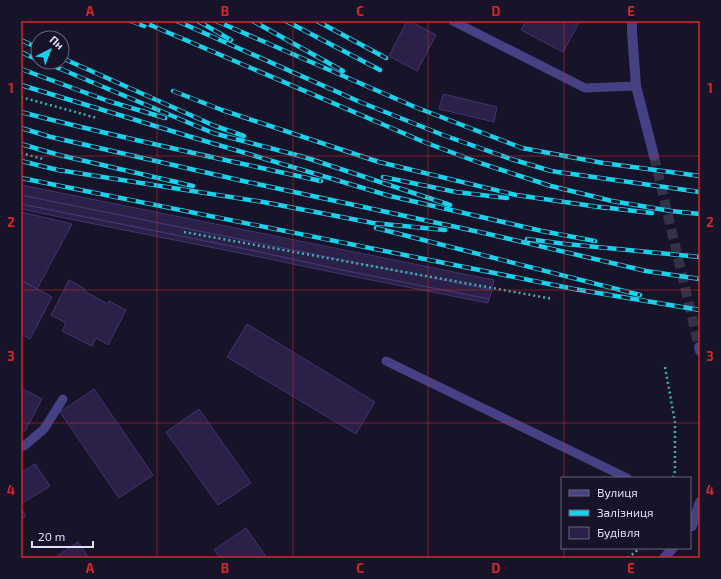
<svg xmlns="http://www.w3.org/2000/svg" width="721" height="579" viewBox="0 0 721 579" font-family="'Exo 2',sans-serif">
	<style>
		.building { fill: #2a2048; stroke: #433472 }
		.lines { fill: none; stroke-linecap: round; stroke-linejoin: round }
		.tertiary-tunnel { stroke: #353149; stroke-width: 10; stroke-dasharray: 10 5; stroke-linecap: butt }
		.path { stroke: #3ab3b0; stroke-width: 2.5; stroke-dasharray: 2 3; stroke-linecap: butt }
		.service { stroke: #464184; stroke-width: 9 }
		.tertiary { stroke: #464184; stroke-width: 10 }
		.rail-casing { stroke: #18d1ed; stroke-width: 4.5 }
		.rail { stroke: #171329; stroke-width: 3; stroke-dasharray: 9; stroke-linecap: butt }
		.grid { fill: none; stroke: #d62828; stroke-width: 1; stroke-opacity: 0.55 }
		.neatline { fill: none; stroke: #d62828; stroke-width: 1.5 }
		.grid-label { font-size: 13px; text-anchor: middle; font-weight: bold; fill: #d62828 }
	</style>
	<rect width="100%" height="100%" fill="#171329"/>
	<!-- building -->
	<path class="building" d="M 407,21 L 410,21 L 436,35 L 417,71 L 389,56 Z
		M 526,21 L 580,21 L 563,52 L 521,30 Z
		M 443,94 L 497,107 L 494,122 L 439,109 Z
		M 21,185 L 250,231 L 494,280 L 492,290 L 21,195 Z
		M 21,195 L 248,241 L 492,290 L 489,299 L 347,271 L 246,249 L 21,204 Z
		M 21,204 L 246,249 L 347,271 L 489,299 L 488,303 L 346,275 L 245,254 L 114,228 L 21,209 Z
		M 21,212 L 72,224 L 37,289 L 21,280 L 21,281 Z
		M 21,280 L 52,297 L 30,339 L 21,334 Z
		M 69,280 L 85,289 L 84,291 L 108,304 L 109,301 L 126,310 L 108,345 L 96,338 L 92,346 L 62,331 L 66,323 L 51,315 Z
		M 247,324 L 375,402 L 356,434 L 227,357 Z
		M 21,388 L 42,399 L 25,431 L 21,429 Z
		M 94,389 L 153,475 L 119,498 L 60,412 Z
		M 199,409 L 251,483 L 218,505 L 166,432 Z
		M 35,464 L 50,486 L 21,504 L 21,473 Z
		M 21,508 L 26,516 L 21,519 Z
		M 246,528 L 267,558 L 220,558 L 214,550 Z
		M 78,542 L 89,558 L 54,558 Z"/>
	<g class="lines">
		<!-- tertiary-tunnel -->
		<path class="tertiary-tunnel" d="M 654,156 L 699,347"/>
		<!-- path -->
		<path class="path" d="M 21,97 L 97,118
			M 21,153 L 43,159
			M 184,232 L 553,299
			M 665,367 L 675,422 L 675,471 L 673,478
			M 628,558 L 640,548"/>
		<!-- service -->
		<path class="service" d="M 453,21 L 585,88 L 636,86
			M 386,361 L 627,478
			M 21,447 L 24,446 L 44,429 L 63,399"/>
		<!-- tertiary -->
		<path class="tertiary" d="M 632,21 L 632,32 L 636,86 L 654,156
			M 699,347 L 700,351
			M 692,526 L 700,502
			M 664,558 L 673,548"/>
		<defs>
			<path id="rail" d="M 131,21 L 144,26
				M 141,21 L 424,142 L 480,163 L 551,186 L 612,201 L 671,211 L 700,214
				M 177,21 L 360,102 L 443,135 L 511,159 L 551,171 L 700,192
				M 198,21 L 231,40
				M 216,21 L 415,107 L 522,148 L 603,163 L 700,176
				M 253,21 L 343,71
				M 286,21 L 380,70
				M 317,21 L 386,58
				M 21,40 L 38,48
				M 21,52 L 38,60
				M 62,58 L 215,126 L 244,136
				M 44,62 L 213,133 L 304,157 L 450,205
				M 21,69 L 108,101 L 165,118
				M 21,85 L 188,136 L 390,196 L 542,231 L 595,241
				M 173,91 L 222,110 L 379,162 L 516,195 L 606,208
				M 21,112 C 120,138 221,159 321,181
				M 21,128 L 51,137 L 243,181 L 484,233 L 646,271 L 700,279
				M 21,144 L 59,155 L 193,186
				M 21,161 L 58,170 L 263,202 L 373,223 L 445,230
				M 383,177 L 456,192 L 507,198
				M 21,178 L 574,289 L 700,310
				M 601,207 L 652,213
				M 376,228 L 640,295
				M 527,239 L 566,244 L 700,257"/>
		</defs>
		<!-- rail casing -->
		<use href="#rail" class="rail-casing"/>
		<!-- rail -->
		<use href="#rail" class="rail"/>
	</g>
	<!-- grid -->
	<path class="grid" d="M 157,21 L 157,558M 293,21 L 293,558M 428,21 L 428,558M 564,21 L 564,478M 21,156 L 700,156M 21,290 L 700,290M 21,423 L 700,423M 564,548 L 564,558"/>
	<!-- border -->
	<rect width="721" height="579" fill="none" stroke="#171329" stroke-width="44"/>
	<!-- legend -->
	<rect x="561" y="477" width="130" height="72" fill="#171329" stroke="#68647d"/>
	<rect x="569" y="490" width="20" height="6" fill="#464184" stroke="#68647d"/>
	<text x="597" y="497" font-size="12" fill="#e2ddfc">Вулиця</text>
	<rect x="569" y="510" width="20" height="6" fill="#18d1ed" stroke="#68647d"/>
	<text x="597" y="517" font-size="12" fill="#e2ddfc">Залізниця</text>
	<rect x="569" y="527" width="20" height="12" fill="#2a2048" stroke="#68647d"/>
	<text x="597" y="537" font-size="12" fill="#e2ddfc">Будівля</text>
	<!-- north arrow -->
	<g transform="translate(50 50) rotate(42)"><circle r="19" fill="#171329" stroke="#68647d"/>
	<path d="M0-3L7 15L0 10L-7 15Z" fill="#18d1ed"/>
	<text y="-6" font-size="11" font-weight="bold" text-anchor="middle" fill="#e2ddfc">Пн</text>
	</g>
	<!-- scale -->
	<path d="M32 541v6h61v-6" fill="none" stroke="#e2ddfc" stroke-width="2"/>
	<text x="38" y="541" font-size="12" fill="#e2ddfc" stroke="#171329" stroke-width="3" paint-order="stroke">20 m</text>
	<rect x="22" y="22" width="677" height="535" class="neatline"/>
	<g class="grid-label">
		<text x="90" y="16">A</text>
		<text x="225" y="16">B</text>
		<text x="360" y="16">C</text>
		<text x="496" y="16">D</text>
		<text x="631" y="16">E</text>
		<text x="11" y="93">1</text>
		<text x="710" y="93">1</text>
		<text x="11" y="227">2</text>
		<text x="710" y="227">2</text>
		<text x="11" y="361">3</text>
		<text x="710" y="361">3</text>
		<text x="11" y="495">4</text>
		<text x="710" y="495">4</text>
		<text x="90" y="573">A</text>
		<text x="225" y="573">B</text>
		<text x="360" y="573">C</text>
		<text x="496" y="573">D</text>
		<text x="631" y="573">E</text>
	</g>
</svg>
